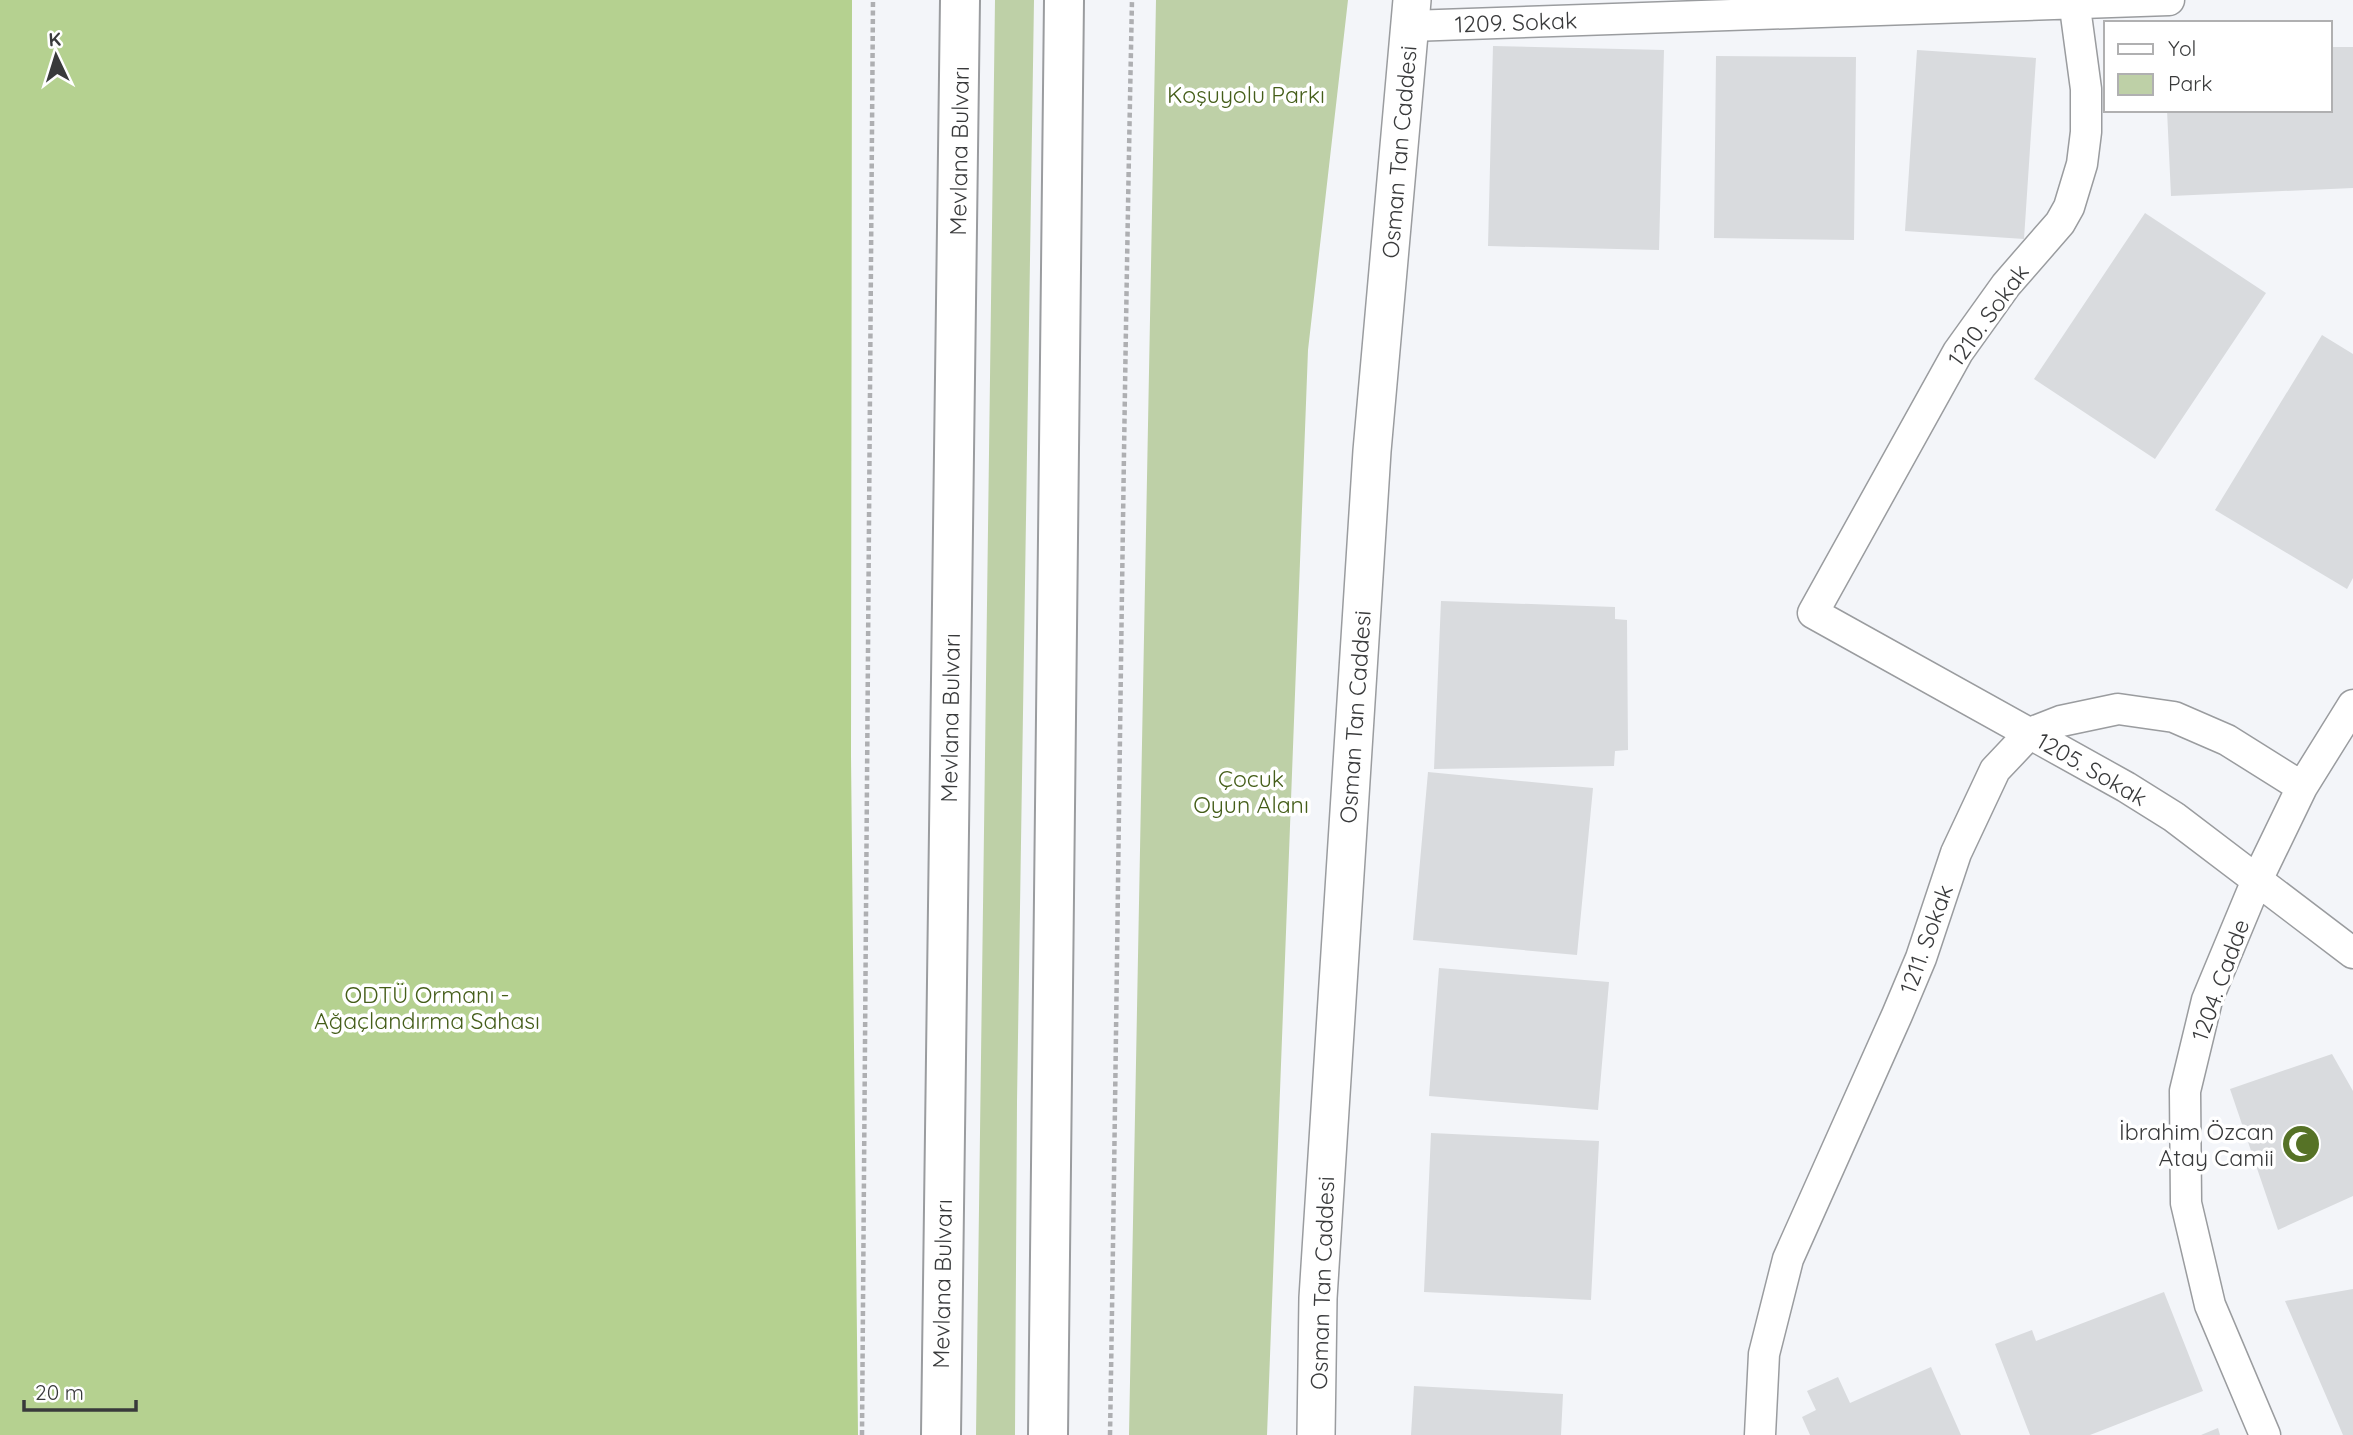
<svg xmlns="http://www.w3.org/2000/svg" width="2353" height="1435" viewBox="0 0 2353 1435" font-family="Quicksand,sans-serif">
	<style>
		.green { fill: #bed0a7 }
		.forest { fill: #b5d190 }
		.building { fill: #d9dbde }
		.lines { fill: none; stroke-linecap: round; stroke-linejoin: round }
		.minor-casing { stroke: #9a9c9f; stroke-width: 33 }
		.tertiary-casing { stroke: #9a9c9f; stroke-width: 40 }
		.trunk-casing { stroke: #9a9c9f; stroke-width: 42 }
		.path { stroke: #aeafb2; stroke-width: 4.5; stroke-dasharray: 5 3.5; stroke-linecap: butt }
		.minor { stroke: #fff; stroke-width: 30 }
		.tertiary { stroke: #fff; stroke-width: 37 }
		.trunk { stroke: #fff; stroke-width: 38 }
		.labels { text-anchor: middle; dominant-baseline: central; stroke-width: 7; stroke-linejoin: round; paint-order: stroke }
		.street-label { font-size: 23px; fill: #393a3b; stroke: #fff }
		.park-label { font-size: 23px; fill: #455e1a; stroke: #fff }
		.poi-label { font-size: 23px; fill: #393a3b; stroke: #fff; text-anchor: end }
	</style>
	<rect width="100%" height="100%" fill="#f3f5f9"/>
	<!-- green -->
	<path class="green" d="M 995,0 L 1034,0 L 1017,1102 L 1015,1435 L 976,1435 Z
		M 1156,0 L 1348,0 L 1308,350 L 1267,1435 L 1129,1435 Z"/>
	<!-- forest -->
	<path class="forest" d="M 0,0 L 852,0 L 851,756 L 858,1435 L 0,1435 Z"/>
	<!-- building -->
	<path class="building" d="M 1493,46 L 1664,50 L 1659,250 L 1488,246 Z
		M 2330,47 L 2353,47 L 2353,188 L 2171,196 L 2167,110 L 2330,110 Z
		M 1917,50 L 2036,58 L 2024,239 L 1905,231 Z
		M 1716,56 L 1856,57 L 1854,240 L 1714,238 Z
		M 2145,213 L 2266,293 L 2155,459 L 2034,379 Z
		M 2322,335 L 2353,354 L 2353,578 L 2347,589 L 2215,510 Z
		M 1441,601 L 1615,607 L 1615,619 L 1627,620 L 1628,750 L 1615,751 L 1614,766 L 1434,769 Z
		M 1428,772 L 1593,788 L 1577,955 L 1413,940 Z
		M 1439,968 L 1609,982 L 1598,1110 L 1429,1096 Z
		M 2332,1054 L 2353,1091 L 2353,1196 L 2278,1230 L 2230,1089 Z
		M 1431,1133 L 1599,1141 L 1591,1300 L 1424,1292 Z
		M 2353,1289 L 2353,1435 L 2343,1435 L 2285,1301 Z
		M 2164,1292 L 2203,1391 L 2090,1435 L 2030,1435 L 1995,1344 L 2032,1330 L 2036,1341 Z
		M 1931,1367 L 1961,1435 L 1810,1435 L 1802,1417 L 1816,1410 L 1807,1391 L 1838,1377 L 1850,1403 Z
		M 1414,1386 L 1563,1394 L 1561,1435 L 1411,1435 Z
		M 2218,1428 L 2220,1435 L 2201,1435 Z"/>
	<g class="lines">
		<defs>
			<path id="minor" d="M 2074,0 L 2086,89 L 2086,132 L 2082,164 L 2069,207 L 2060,223 L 2006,285 L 1958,352 L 1813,613 L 2126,787 L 2174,817 L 2353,953
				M 1410,26 L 2169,0
				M 1760,1435 L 1764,1354 L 1788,1259 L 1897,1015 L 1921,958 L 1956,853 L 1995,770 L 2030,733 L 2061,721 L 2118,709 L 2174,717 L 2227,740 L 2302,787
				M 2265,1435 L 2210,1305 L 2186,1203 L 2185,1091 L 2207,1000 L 2257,880 L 2302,787 L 2353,705"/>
			<path id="tertiary" d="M 1316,1435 L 1318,1298 L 1372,451 L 1412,0"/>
			<path id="trunk" d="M 941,1435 L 960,0
				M 1048,1435 L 1064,0"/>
		</defs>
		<!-- minor casing -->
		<use href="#minor" class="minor-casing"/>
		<!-- tertiary casing -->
		<use href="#tertiary" class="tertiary-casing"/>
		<!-- trunk casing -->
		<use href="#trunk" class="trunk-casing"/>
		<!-- path -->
		<path class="path" d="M 862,1435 L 873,0
			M 1110,1435 C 1118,957 1122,478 1132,0"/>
		<!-- minor -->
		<use href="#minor" class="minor"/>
		<!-- tertiary -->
		<use href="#tertiary" class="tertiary"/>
		<!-- trunk -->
		<use href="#trunk" class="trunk"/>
	</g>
	<!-- icons -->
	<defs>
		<symbol id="mosque-disc" viewBox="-11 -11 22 22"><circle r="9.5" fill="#567226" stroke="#fff"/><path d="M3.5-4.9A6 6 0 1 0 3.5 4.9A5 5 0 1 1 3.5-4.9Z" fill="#fff"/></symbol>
	</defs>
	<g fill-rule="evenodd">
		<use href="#mosque-disc" x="2279" y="1122" width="44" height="44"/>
	</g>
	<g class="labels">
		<!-- street labels -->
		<g class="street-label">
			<text transform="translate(1516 22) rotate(-2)">1209. Sokak</text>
			<text transform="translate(959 151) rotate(-89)">Mevlana Bulvarı</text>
			<text transform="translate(1399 152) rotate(-85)">Osman Tan Caddesi</text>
			<text transform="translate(1988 315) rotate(-54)">1210. Sokak</text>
			<text transform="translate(1355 717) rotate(-86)">Osman Tan Caddesi</text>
			<text transform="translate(950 718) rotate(-89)">Mevlana Bulvarı</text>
			<text transform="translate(2092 769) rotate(30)">1205. Sokak</text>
			<text transform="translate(1926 939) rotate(-70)">1211. Sokak</text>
			<text transform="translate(2220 980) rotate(-70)">1204. Cadde</text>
			<text transform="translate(1322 1283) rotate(-88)">Osman Tan Caddesi</text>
			<text transform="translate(942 1284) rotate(-89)">Mevlana Bulvarı</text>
		</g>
		<!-- park labels -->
		<g class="park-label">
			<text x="1246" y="94">Koşuyolu Parkı</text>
			<text x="1251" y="778">Çocuk<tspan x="1251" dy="26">Oyun Alanı</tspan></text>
			<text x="427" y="994">ODTÜ Ormanı -<tspan x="427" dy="26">Ağaçlandırma Sahası</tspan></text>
		</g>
		<!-- poi labels -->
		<g class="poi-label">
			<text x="2274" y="1131">İbrahim Özcan<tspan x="2274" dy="26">Atay Camii</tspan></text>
		</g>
	</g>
	<!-- legend -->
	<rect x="2104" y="21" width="228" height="91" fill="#ffffff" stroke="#b0b0b1" stroke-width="2"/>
	<rect x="2118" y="44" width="35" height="10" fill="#ffffff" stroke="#b0b0b1" stroke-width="2"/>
	<text x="2168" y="56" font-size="21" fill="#393a3b">Yol</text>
	<rect x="2118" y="74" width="35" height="21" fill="#bed0a7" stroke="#b0b0b1" stroke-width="2"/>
	<text x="2168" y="91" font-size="21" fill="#393a3b">Park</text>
	<!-- north arrow -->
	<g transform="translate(56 56) rotate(356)" stroke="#ffffff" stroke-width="5" paint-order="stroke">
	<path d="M0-5L12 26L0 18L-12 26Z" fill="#393a3b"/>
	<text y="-10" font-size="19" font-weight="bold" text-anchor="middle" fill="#393a3b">K</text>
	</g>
	<!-- scale -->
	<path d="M24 1400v10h112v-10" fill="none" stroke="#393a3b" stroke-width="3.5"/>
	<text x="35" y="1400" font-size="21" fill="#393a3b" stroke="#ffffff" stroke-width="5" paint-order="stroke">20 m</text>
</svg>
